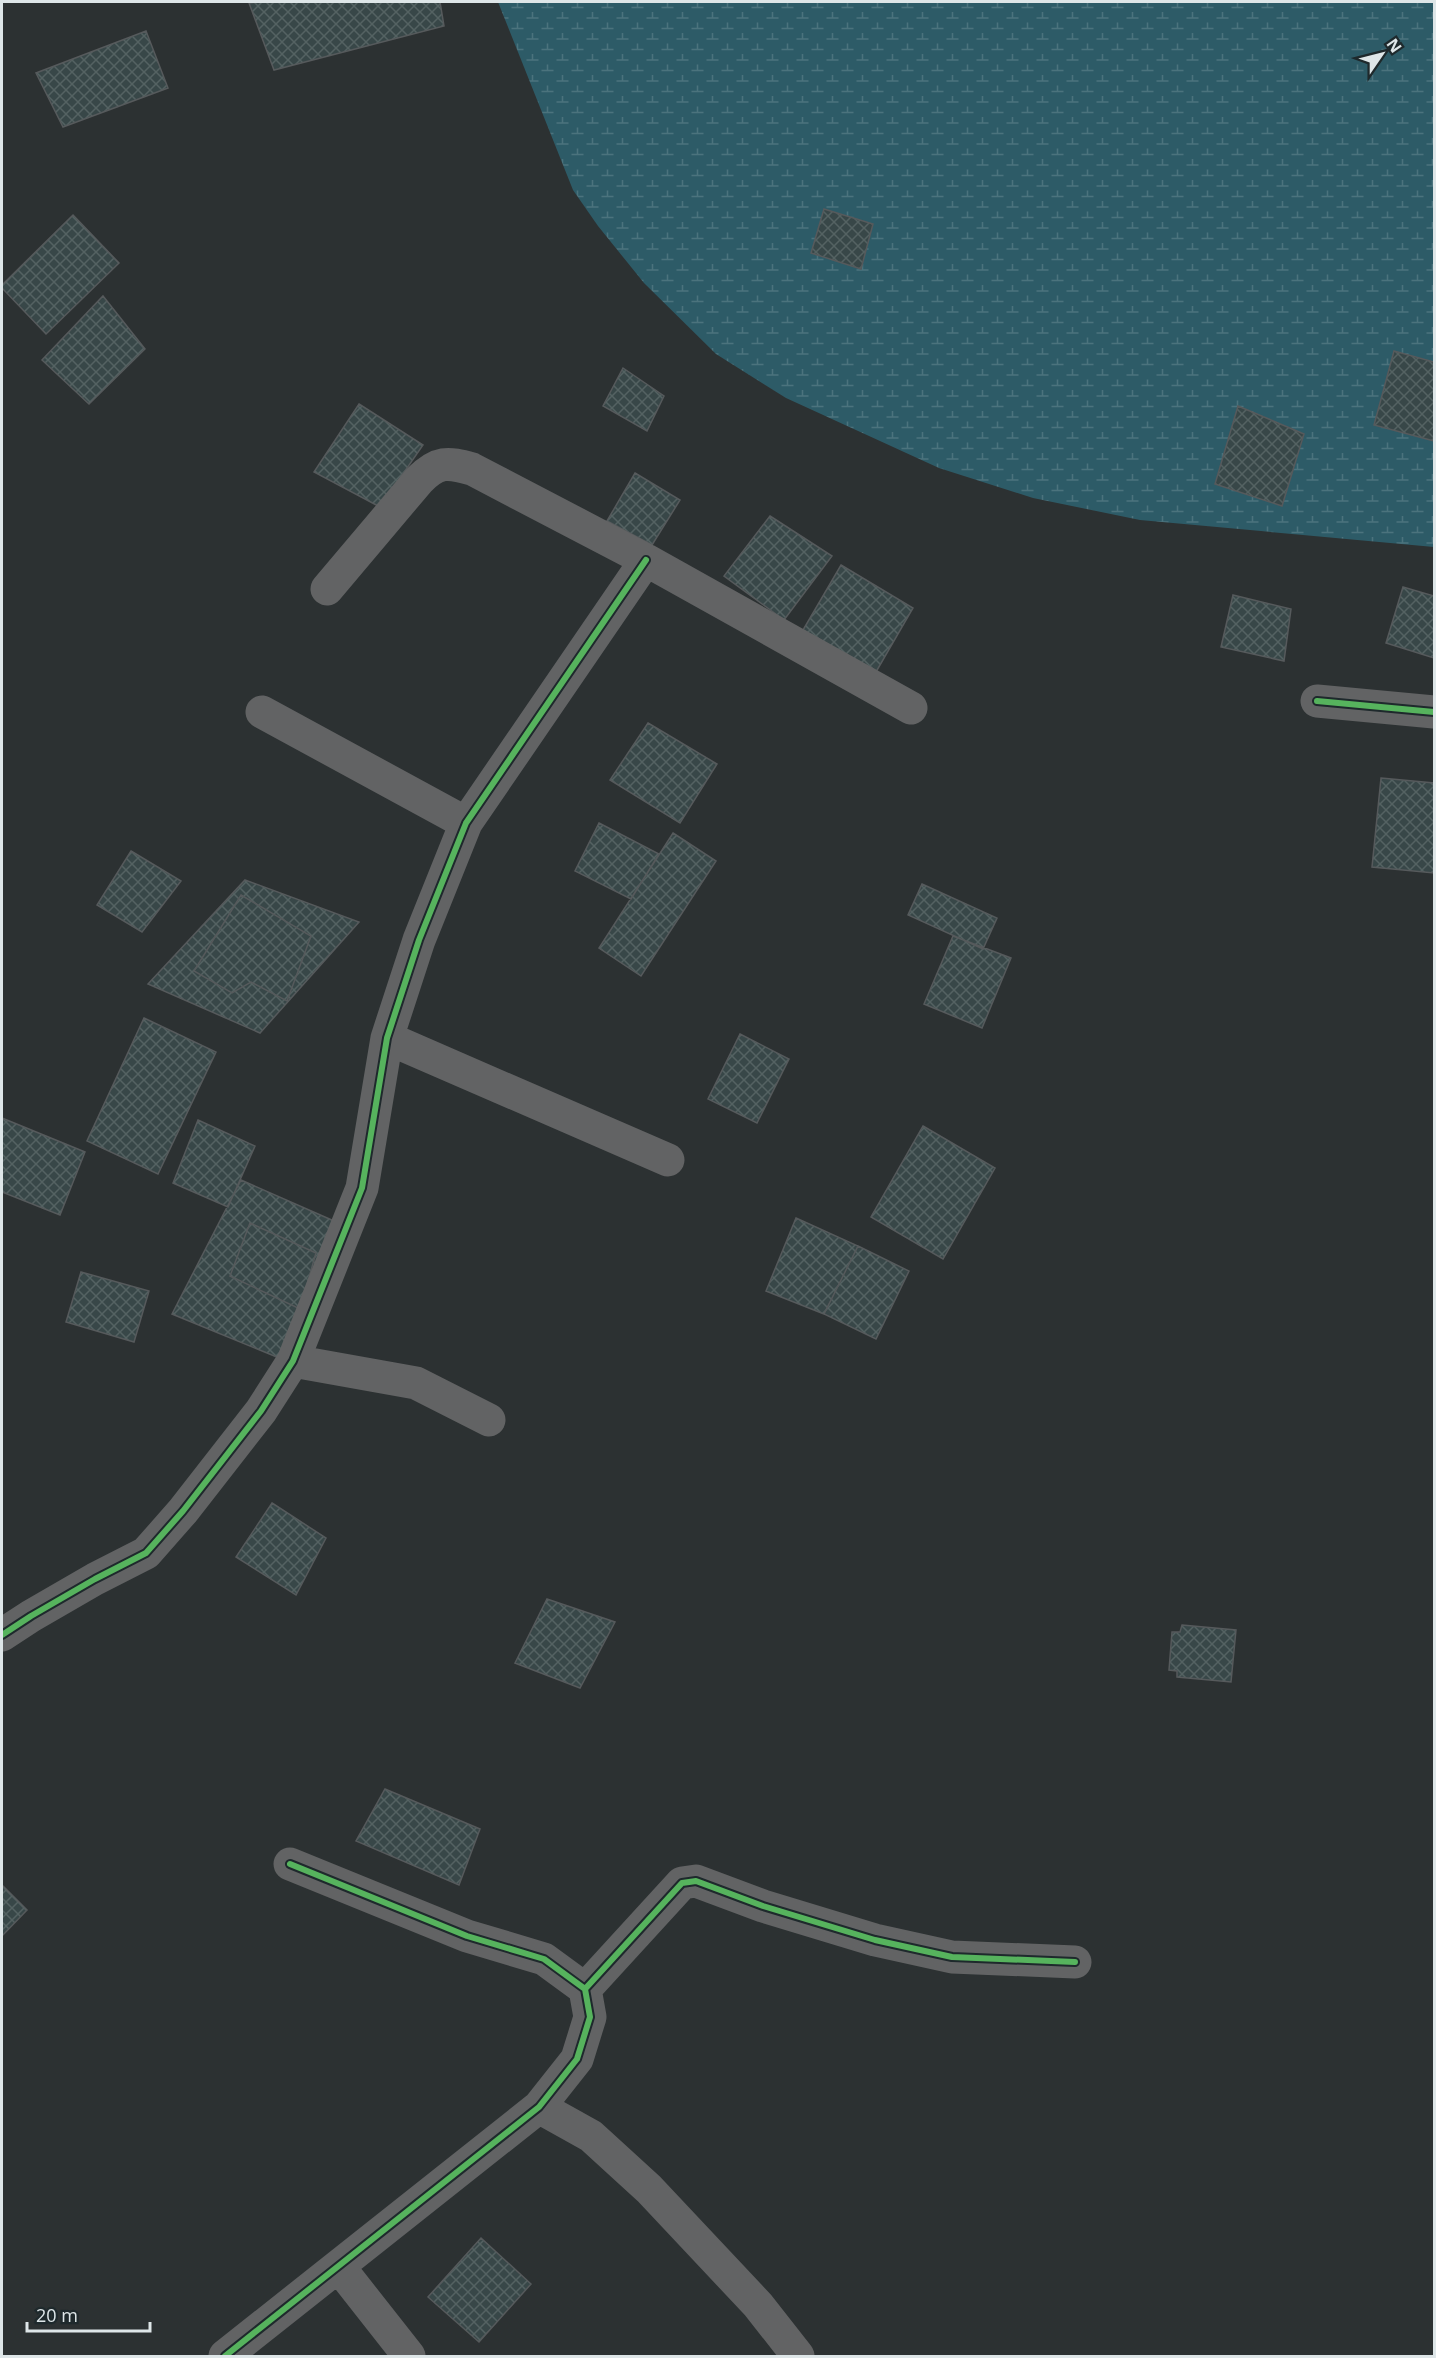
<svg xmlns="http://www.w3.org/2000/svg" width="1436" height="2358" viewBox="0 0 1436 2358" font-family="'Open Sans',sans-serif">
	<style>
		.wetland { fill: url(#wetland-marsh) }
		.building { fill: url(#building-cross-hatch); stroke: #565a5c; stroke-width: 1.5 }
		.lines { fill: none; stroke-linecap: round; stroke-linejoin: round }
		.minor { stroke: #626364; stroke-width: 33 }
		.cycleway-casing { stroke: #1e292c; stroke-width: 10 }
		.cycleway { stroke: #56b35d; stroke-width: 6 }
	</style>
	<defs>
		<pattern id="wetland-marsh" width="20" height="14" patternUnits="userSpaceOnUse" patternTransform="scale(1.5)"><rect width="20" height="14" fill="#2d5b67"/><path d="M1 5h8M5 5V1M11 12h8M15 12V8" fill="none" stroke="#4b737d"/></pattern>
		<pattern id="building-cross-hatch" width="8" height="8" patternUnits="userSpaceOnUse" patternTransform="scale(1.5)"><rect width="8" height="8" fill="#384748"/><path d="M0 0l8 8M0 8l8-8" fill="none" stroke="#546262"/></pattern>
	</defs>
	<rect width="100%" height="100%" fill="#2c3132"/>
	<!-- wetland -->
	<path class="wetland" d="M 498,2 L 1434,2 L 1434,547 L 1140,520 L 1033,498 L 939,468 L 786,398 L 716,354 L 644,283 L 598,226 L 573,190 Z"/>
	<!-- building -->
	<path class="building" d="M 258,2 L 440,2 L 444,26 L 274,70 L 249,3 Z
		M 146,31 L 168,88 L 63,127 L 36,73 Z
		M 824,209 L 873,224 L 861,269 L 811,253 Z
		M 73,215 L 119,263 L 46,334 L 2,288 L 2,285 Z
		M 103,296 L 145,349 L 89,404 L 42,360 Z
		M 1394,351 L 1434,362 L 1434,441 L 1374,425 Z
		M 623,368 L 664,396 L 647,431 L 603,406 Z
		M 359,404 L 423,445 L 380,507 L 314,472 Z
		M 1238,406 L 1304,434 L 1282,506 L 1215,484 Z
		M 635,473 L 680,500 L 652,545 L 607,521 Z
		M 770,516 L 832,556 L 784,620 L 724,576 Z
		M 841,565 L 913,608 L 876,672 L 803,630 Z
		M 1403,587 L 1434,596 L 1434,658 L 1386,643 Z
		M 1233,595 L 1291,609 L 1284,661 L 1221,647 Z
		M 648,723 L 717,764 L 680,823 L 610,780 Z
		M 1381,778 L 1434,783 L 1434,873 L 1372,867 Z
		M 599,823 L 659,854 L 631,899 L 575,871 Z
		M 673,833 L 716,861 L 641,976 L 599,948 Z
		M 131,851 L 181,881 L 142,932 L 97,905 Z
		M 245,880 L 359,922 L 260,1033 L 148,984 Z
		M 922,884 L 997,918 L 983,949 L 908,915 Z
		M 241,895 L 311,936 L 287,1001 L 251,982 L 232,993 L 194,971 Z
		M 953,936 L 1011,958 L 982,1028 L 924,1004 Z
		M 144,1018 L 216,1052 L 158,1174 L 87,1141 Z
		M 740,1034 L 789,1059 L 757,1123 L 708,1099 Z
		M 2,1118 L 85,1152 L 60,1215 L 2,1192 Z
		M 198,1120 L 255,1146 L 228,1207 L 173,1183 Z
		M 923,1126 L 995,1168 L 943,1259 L 871,1217 Z
		M 241,1180 L 334,1221 L 284,1360 L 172,1314 Z
		M 796,1218 L 858,1246 L 824,1314 L 766,1291 Z
		M 250,1223 L 316,1253 L 300,1309 L 230,1276 Z
		M 858,1246 L 909,1271 L 876,1339 L 824,1314 Z
		M 81,1272 L 149,1291 L 134,1342 L 66,1322 Z
		M 272,1503 L 326,1538 L 296,1595 L 236,1557 Z
		M 547,1599 L 615,1622 L 580,1688 L 515,1663 Z
		M 1182,1625 L 1236,1630 L 1231,1682 L 1177,1677 L 1177,1671 L 1169,1670 L 1172,1632 L 1180,1632 Z
		M 385,1789 L 480,1829 L 459,1885 L 356,1841 Z
		M 2,1885 L 27,1910 L 2,1936 Z
		M 481,2238 L 531,2284 L 479,2342 L 428,2297 Z"/>
	<g class="lines">
		<!-- minor -->
		<path class="minor" d="M 327,589 L 419,480 C 438,461 447,462 472,469 L 646,560 L 911,708
			M 1317,701 L 1434,712
			M 262,712 L 466,823
			M 387,1038 L 668,1160
			M 293,1361 L 416,1383 L 489,1420
			M 2,1635 L 31,1616 L 95,1579 L 146,1553 L 183,1511 L 261,1411 L 293,1361 L 362,1188 L 387,1038 L 419,940 L 466,823 L 646,560
			M 585,1989 L 682,1883 L 696,1881 L 763,1906 L 875,1940 L 952,1957 L 1075,1962
			M 539,2107 L 591,2136 L 649,2189 L 758,2305 L 798,2356
			M 339,2267 L 409,2356
			M 225,2356 L 539,2107 L 577,2059 L 590,2017 L 585,1989 L 544,1959 L 467,1936 L 290,1864"/>
		<defs>
			<path id="cycleway" d="M 1317,701 L 1434,712
				M 2,1635 L 31,1616 L 95,1579 L 146,1553 L 183,1511 L 261,1411 L 293,1361 L 362,1188 L 387,1038 L 419,940 L 466,823 L 646,560
				M 585,1989 L 682,1883 L 696,1881 L 763,1906 L 875,1940 L 952,1957 L 1075,1962
				M 225,2356 L 539,2107 L 577,2059 L 590,2017 L 585,1989 L 544,1959 L 467,1936 L 290,1864"/>
		</defs>
		<!-- cycleway casing -->
		<use href="#cycleway" class="cycleway-casing"/>
		<!-- cycleway -->
		<use href="#cycleway" class="cycleway"/>
	</g>
	<!-- border -->
	<rect width="1436" height="2358" fill="none" stroke="#dee6e8" stroke-width="6"/>
	<!-- north arrow -->
	<g transform="translate(1382 54) rotate(55)" stroke="#1e292c" stroke-width="4.5" paint-order="stroke">
	<path d="M0-4.5L10 22L0 15L-10 22Z" fill="#dee6e8"/>
	<text y="-9" font-size="16" font-weight="bold" text-anchor="middle" fill="#dee6e8">N</text>
	</g>
	<!-- scale -->
	<path d="M27 2322v9h123v-9" fill="none" stroke="#dee6e8" stroke-width="3"/>
	<text x="36" y="2322" font-size="18" fill="#dee6e8" stroke="#1e292c" stroke-width="4.5" paint-order="stroke">20 m</text>
</svg>
